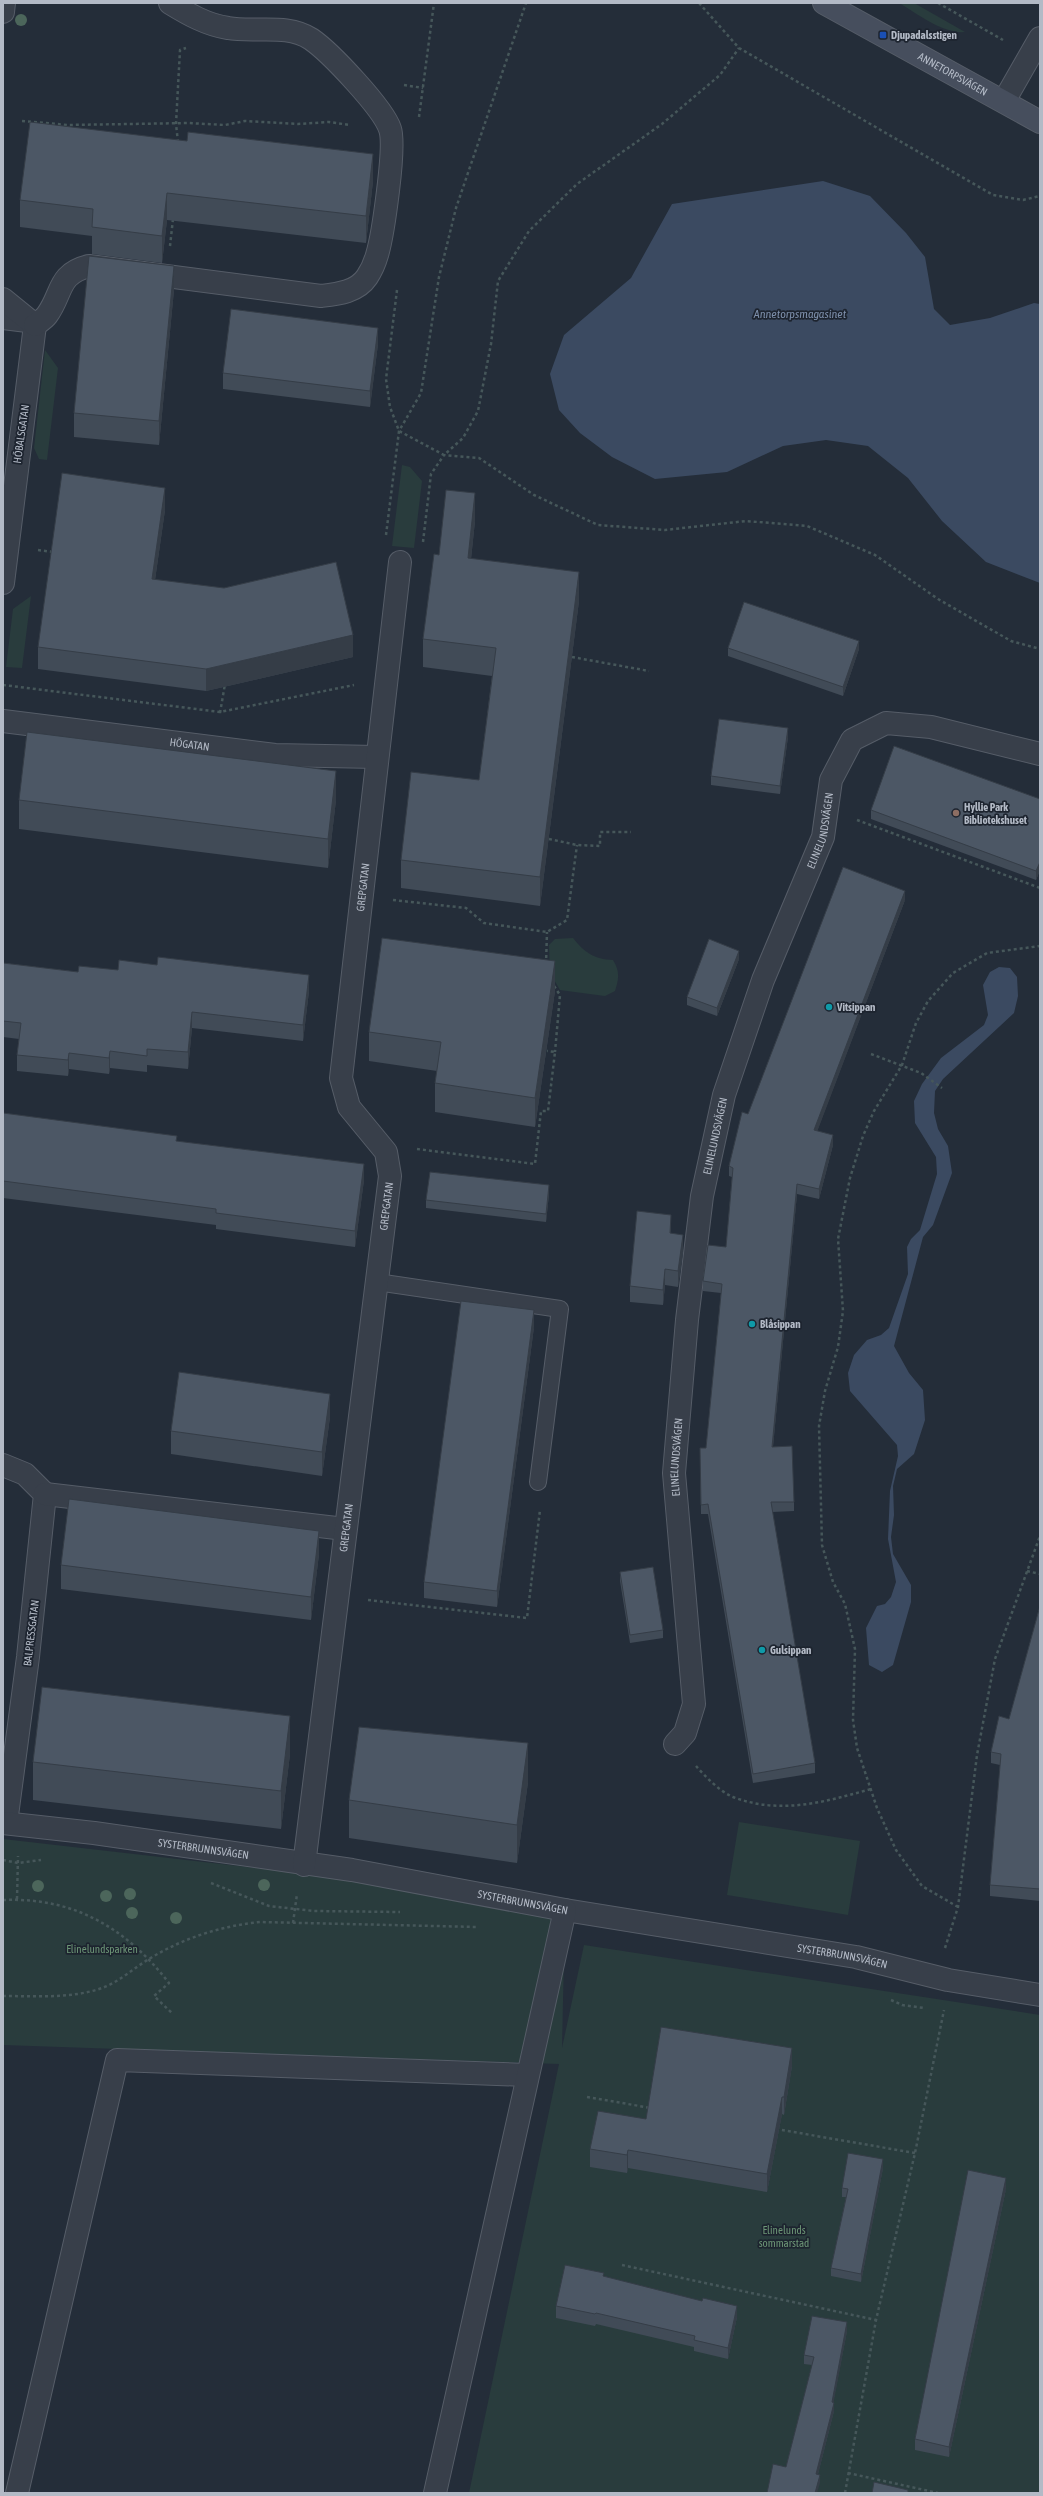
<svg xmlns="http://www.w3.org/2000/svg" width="1043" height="2496" viewBox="0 0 1043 2496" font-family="'Asap Condensed',sans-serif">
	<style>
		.green { fill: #293c3d }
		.water { fill: #3b4a61 }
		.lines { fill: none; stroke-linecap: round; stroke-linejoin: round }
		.service-casing { stroke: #565d68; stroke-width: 18 }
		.minor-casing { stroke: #565d68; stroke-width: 24 }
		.secondary-casing { stroke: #565d68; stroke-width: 24 }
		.path { stroke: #46575a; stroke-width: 2.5; stroke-dasharray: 3 3; stroke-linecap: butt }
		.service { stroke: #383f4a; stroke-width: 16 }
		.minor { stroke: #383f4a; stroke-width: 22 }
		.secondary { stroke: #464e5d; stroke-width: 22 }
		.tree { fill: #4c665b }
		.wall { fill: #414b57 }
		.shaded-wall { fill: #353d47 }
		.building { fill: #4c5765; stroke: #353d47 }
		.transit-dot { fill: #1a4fb4; stroke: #1d242f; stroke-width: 1.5 }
		.education-dot { fill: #8d6e63; stroke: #1d242f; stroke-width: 1.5 }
		.culture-dot { fill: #0f9aa8; stroke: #1d242f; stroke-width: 1.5 }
		.labels { text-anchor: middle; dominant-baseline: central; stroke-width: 3.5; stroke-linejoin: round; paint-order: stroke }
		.poi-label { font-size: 11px; font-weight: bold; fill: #b3bac6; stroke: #1d242f; text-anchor: start }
		.street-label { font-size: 11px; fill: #b3bac6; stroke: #1d242f }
		.park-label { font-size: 11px; fill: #6c9576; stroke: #1d242f }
		.water-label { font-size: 12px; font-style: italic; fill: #7d8fab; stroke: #1d242f }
	</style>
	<rect width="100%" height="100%" fill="#242d39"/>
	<!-- green -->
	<path class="green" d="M 899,3 L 914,3 L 965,32 C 943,34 918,14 899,3 Z
		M 45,350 L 58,368 L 47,460 L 39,459 L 34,448 Z
		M 402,465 L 410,467 L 422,481 L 414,548 L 392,546 Z
		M 31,596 L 22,668 L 6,667 L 13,609 Z
		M 573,938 C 585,953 594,959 613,960 C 620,971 619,979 615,991 L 605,996 L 560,990 L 550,973 L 549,945 L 555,939 Z
		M 739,1822 L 860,1841 L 848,1915 L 727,1895 Z
		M 3,1839 L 525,1899 L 565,1910 L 562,2048 L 584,1945 L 1040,2015 L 1040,2493 L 469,2493 L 559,2064 L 3,2045 Z"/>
	<!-- water -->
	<path class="water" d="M 823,181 L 870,196 L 906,233 L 925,257 L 934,309 L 950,325 L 990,318 L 1034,303 L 1040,304 L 1040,583 L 986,562 L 942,521 L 908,478 L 868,446 L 826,440 L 783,446 L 727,472 L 655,479 L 612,457 L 580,433 L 559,410 L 550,374 L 564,335 L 631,278 L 672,204 Z
		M 999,967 L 1010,968 L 1017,977 L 1018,996 L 1014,1013 L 943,1079 L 935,1091 L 934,1113 L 938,1129 L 948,1146 L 952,1173 L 933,1225 L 923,1237 L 894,1346 L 909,1373 L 923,1390 L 925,1420 L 914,1454 L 897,1469 L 893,1486 L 894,1515 L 891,1537 L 893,1554 L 911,1585 L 911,1602 L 893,1665 L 882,1672 L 869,1665 L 866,1628 L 877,1606 L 885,1604 L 891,1597 L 896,1582 L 888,1539 L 890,1491 L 898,1456 L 897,1445 L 850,1391 L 848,1373 L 854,1355 L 867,1340 L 881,1335 L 889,1328 L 908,1274 L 907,1247 L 911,1239 L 920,1230 L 937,1174 L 936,1157 L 915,1123 L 914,1101 L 922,1084 L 941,1058 L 984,1025 L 988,1015 L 983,985 L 990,972 Z"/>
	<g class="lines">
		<defs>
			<path id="service" d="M 3,321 L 35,325
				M 377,1282 L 560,1309 L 538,1482"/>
			<g id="minor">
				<path d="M 3,12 L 4,3"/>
				<path d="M 1004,101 L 1040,38"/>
				<path d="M 3,299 L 35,325 L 3,583"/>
				<path d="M 35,325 C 39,322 44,319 47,315 C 63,293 57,274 89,266 L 321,296 C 338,294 357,292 367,277 C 371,271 375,262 377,255 C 383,235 396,146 390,129 C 383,108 330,52 311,39 C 287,23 255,33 228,28 C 207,25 188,14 170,3"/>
				<path id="s1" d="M 3,721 L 275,755 L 376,757"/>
				<path d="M 3,1465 L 25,1474 L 45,1494 L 28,1657 L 6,1823"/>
				<path d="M 45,1494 L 345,1529"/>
				<path id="s2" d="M 675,1744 L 685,1733 L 694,1704 L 674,1473 L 687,1320 L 702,1196 L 724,1095 L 763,980 L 823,837 L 831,780 L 852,740 L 886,723 L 931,727 L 1040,754"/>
				<path id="s3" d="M 3,1823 L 94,1833 L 352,1870 L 565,1910 L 856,1957 L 948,1980 L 1040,1995"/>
				<path id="s4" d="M 304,1865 L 390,1176 L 386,1152 L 349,1107 L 341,1078 L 400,562"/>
				<path d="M 17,2493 L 117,2060 L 527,2075"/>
				<path d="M 435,2493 L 565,1910"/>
			</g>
			<g id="secondary">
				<path id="s5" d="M 824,3 L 1040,122"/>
			</g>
		</defs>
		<!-- service casing -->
		<use href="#service" class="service-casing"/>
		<!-- minor casing -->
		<use href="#minor" class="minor-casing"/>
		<!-- secondary casing -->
		<use href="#secondary" class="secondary-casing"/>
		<!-- path -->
		<path class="path" d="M 699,3 L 739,48 L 993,195 L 1023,200 L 1040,196
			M 938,3 L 1003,40
			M 404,85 L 423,88
			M 419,117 L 434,3
			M 22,121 L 68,125 L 189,123 L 225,125 L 245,121 L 298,124 L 329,122 L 350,125
			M 178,142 L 176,124 L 180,50 L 186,48
			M 170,246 L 173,219
			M 397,290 L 386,379 L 390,407 L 399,431 L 444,455 L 463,438 L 478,411 L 491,344 L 498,281 L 529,231 L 577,184 L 662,124 L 720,75 L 739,48
			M 386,535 L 399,431 L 421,393 L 439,277 L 456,208 L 526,3
			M 423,542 L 431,474 L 444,455 L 479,458 L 534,495 L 598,525 L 665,530 L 746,521 L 807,526 L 875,555 L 938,599 L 1011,641 L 1040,649
			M 38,550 L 53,552
			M 572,657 L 649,671
			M 3,685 L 220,712 L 354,685
			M 220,713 L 225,684
			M 857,820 L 1040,888
			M 549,839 L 577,845 L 600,846 L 600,832 L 631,832
			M 393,900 L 466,908 L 484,923 L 547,932 L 567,920 L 577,845
			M 546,964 L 547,932
			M 554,986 L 560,995 L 555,1052
			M 871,1054 L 921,1073 L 942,1088
			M 417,1149 L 535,1164 L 541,1111 L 548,1111 L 555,1052 L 547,1051
			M 1027,1571 L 1040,1574
			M 368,1600 L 527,1618 L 540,1510
			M 696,1766 C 706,1777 719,1791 733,1797 C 780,1815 825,1802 871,1789
			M 3,1860 L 18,1863 L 41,1860
			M 211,1883 L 269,1906 L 314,1911 L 400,1912
			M 17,1899 L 18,1856
			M 3,1900 C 74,1897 126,1928 169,1983 L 154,1996 L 173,2014
			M 958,1907 L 922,1886 L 896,1850 L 877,1808 L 857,1748 L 853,1720 L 855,1649 L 845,1604 L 833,1582 L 822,1545 L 819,1426 L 825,1391 L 838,1347 L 843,1311 L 838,1239 L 850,1178 L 863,1136 L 874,1111 L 902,1065 L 916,1023 L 928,1001 L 953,973 L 987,953 L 1040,946
			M 293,1923 L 297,1894
			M 945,1948 L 958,1907 L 977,1755 L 995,1659 L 1040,1536
			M 3,1996 C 36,1996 71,1999 102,1988 C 119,1982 134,1968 149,1959 C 183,1938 221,1926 260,1922 L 478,1927
			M 891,2000 L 902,2005 L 924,2008
			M 587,2097 L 651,2108
			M 776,2129 L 915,2153
			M 622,2265 L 876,2320
			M 848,2473 L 938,2493
			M 845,2493 L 876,2320 L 915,2153 L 944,2010"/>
		<!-- service -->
		<use href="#service" class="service"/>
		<!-- minor -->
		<use href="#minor" class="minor"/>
		<!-- secondary -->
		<use href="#secondary" class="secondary"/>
	</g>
	<!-- trees -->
	<g class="tree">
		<circle cx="21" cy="20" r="6"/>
		<circle cx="264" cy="1885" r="6"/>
		<circle cx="38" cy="1886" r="6"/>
		<circle cx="130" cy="1894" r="6"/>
		<circle cx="106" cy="1896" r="6"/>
		<circle cx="132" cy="1913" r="6"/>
		<circle cx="176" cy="1918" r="6"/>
	</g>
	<!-- wall -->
	<path class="wall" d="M 373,181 L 366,243 L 167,220 L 162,263 L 92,254 L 92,236 L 20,227 L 20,200 Z
		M 174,290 L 159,445 L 74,437 L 74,413 Z
		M 378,344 L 370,407 L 223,389 L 223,373 Z
		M 165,510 L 155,580 L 353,657 L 206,691 L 38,669 L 38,647 Z
		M 475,521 L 471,559 L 579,601 L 540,906 L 401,888 L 401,860 L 479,780 L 492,676 L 423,667 L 423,639 L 439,555 Z
		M 728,648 L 859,649 L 843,696 L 728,656 Z
		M 788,737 L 780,794 L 711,785 L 711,776 Z
		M 1040,799 L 1040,870 L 1036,880 L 871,819 L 871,810 Z
		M 19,800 L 336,800 L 328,868 L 19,829 Z
		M 905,900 L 817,1131 L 833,1145 L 819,1199 L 797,1194 L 773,1447 L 794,1502 L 794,1511 L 772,1512 L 815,1763 L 815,1773 L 753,1783 L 708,1514 L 701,1514 L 700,1448 L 706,1448 L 721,1293 L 703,1291 L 703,1281 L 726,1247 L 732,1177 L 729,1176 L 729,1166 L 748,1114 Z
		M 739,959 L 717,1016 L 687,1005 L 687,997 Z
		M 3,963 L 78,972 L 309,991 L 303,1041 L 192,1028 L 188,1069 L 147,1065 L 147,1072 L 110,1068 L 109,1074 L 69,1069 L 68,1076 L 17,1071 L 17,1055 L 19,1039 L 3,1037 Z
		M 555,991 L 535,1127 L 435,1112 L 435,1083 L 437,1071 L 369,1061 L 369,1032 Z
		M 3,1113 L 177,1141 L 364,1180 L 355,1247 L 216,1229 L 216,1225 L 3,1198 Z
		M 549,1194 L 546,1222 L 426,1208 L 426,1200 Z
		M 683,1251 L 678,1287 L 665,1285 L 663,1305 L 630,1302 L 630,1286 Z
		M 534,1327 L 497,1607 L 424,1598 L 424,1582 Z
		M 330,1417 L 322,1476 L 171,1454 L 171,1431 Z
		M 319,1554 L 311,1620 L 61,1589 L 61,1565 Z
		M 620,1572 L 663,1630 L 663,1638 L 630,1643 L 620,1581 Z
		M 1040,1606 L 1040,1901 L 990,1896 L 990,1885 L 1000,1765 L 991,1763 L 991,1752 L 1009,1719 Z
		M 290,1754 L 281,1829 L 33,1800 L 33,1762 Z
		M 528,1782 L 517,1863 L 349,1838 L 349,1800 Z
		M 792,2066 L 784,2115 L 782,2114 L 767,2192 L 628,2168 L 627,2173 L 590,2167 L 590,2149 L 646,2119 Z
		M 883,2168 L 861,2282 L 831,2276 L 831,2268 L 846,2197 L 842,2197 L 842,2188 Z
		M 1006,2189 L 949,2457 L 915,2450 L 915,2439 Z
		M 604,2276 L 737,2317 L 728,2359 L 694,2351 L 694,2347 L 596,2324 L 595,2326 L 556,2318 L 556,2306 Z
		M 847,2331 L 833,2403 L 834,2411 L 818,2474 L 820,2483 L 786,2467 L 812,2365 L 804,2364 L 804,2355 Z"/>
	<!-- shaded-wall -->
	<path class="shaded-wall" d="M 373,154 L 373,181 L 366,243 L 366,216 Z
		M 167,193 L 167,220 L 162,263 L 162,236 Z
		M 174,266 L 174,290 L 159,445 L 159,421 Z
		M 378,328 L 378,344 L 370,407 L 370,391 Z
		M 165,488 L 165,510 L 152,601 L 152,579 Z
		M 475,493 L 475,521 L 468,587 L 468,558 Z
		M 579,572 L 579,601 L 540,906 L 540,877 Z
		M 353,635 L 353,657 L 206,691 L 206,669 Z
		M 859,641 L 859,649 L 843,696 L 843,687 Z
		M 788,728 L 788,737 L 780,794 L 780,786 Z
		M 336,771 L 336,800 L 328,868 L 328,839 Z
		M 1040,862 L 1040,870 L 1036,880 L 1036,871 Z
		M 905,891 L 905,900 L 814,1140 L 814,1130 Z
		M 739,951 L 739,959 L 717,1016 L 717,1008 Z
		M 555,961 L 555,991 L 535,1127 L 535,1098 Z
		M 309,975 L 309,991 L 303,1041 L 303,1025 Z
		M 192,1012 L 192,1028 L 188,1069 L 188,1052 Z
		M 110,1051 L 110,1068 L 109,1074 L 109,1058 Z
		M 69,1053 L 69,1069 L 68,1076 L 68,1060 Z
		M 833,1135 L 833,1145 L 819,1199 L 819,1189 Z
		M 364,1164 L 364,1180 L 355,1247 L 355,1231 Z
		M 797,1184 L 797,1194 L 772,1456 L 772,1447 Z
		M 549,1185 L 549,1194 L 546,1222 L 546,1214 Z
		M 671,1215 L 671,1230 L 670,1249 L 670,1233 Z
		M 683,1235 L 683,1251 L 678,1287 L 678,1271 Z
		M 665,1269 L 665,1285 L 663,1305 L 663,1290 Z
		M 534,1310 L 534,1327 L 497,1607 L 497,1591 Z
		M 330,1394 L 330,1417 L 322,1476 L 322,1452 Z
		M 319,1531 L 319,1554 L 311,1620 L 311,1597 Z
		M 290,1716 L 290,1754 L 281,1829 L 281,1791 Z
		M 528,1743 L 528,1782 L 517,1863 L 517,1825 Z
		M 792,2048 L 792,2066 L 784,2115 L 784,2097 Z
		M 782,2097 L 782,2114 L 767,2192 L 767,2174 Z
		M 628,2150 L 628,2168 L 627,2173 L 627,2155 Z
		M 883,2159 L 883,2168 L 861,2282 L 861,2274 Z
		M 1006,2178 L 1006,2189 L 949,2457 L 949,2447 Z
		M 737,2306 L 737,2317 L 728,2359 L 728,2348 Z
		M 847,2322 L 847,2331 L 832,2411 L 832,2402 Z
		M 834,2403 L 834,2411 L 816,2482 L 816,2474 Z
		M 820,2475 L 820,2483 L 817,2493 L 815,2493 Z"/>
	<!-- building -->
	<path class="building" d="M 30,122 L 187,141 L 188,132 L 373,154 L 366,216 L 167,193 L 162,236 L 92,227 L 93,209 L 20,200 Z
		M 89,256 L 174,266 L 159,421 L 74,413 Z
		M 231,309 L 378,328 L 370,391 L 223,373 Z
		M 62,473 L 165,488 L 152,579 L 224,588 L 336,562 L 353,635 L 206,669 L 38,647 Z
		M 446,490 L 475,493 L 468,558 L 579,572 L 540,877 L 401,860 L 411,772 L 479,780 L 496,648 L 423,639 L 434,554 L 439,555 Z
		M 744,602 L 859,641 L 843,687 L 728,648 Z
		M 719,719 L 788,728 L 780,786 L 711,776 Z
		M 27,732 L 336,771 L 328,839 L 19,800 Z
		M 894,746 L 1040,799 L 1040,862 L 1036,871 L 871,810 Z
		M 843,867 L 905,891 L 814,1130 L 833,1135 L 819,1189 L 797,1184 L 772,1447 L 792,1446 L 794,1502 L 771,1502 L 815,1763 L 753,1774 L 708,1504 L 701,1505 L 700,1448 L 706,1448 L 722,1284 L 703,1281 L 708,1245 L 726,1247 L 733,1168 L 729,1166 L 742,1112 L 748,1114 Z
		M 382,938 L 555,961 L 535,1098 L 435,1083 L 441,1042 L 369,1032 Z
		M 709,939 L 739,951 L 717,1008 L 687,997 Z
		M 158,957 L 309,975 L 303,1025 L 192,1012 L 188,1052 L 147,1049 L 147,1056 L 110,1051 L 109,1058 L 69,1053 L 68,1060 L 17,1055 L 21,1023 L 3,1021 L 3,963 L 78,972 L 79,966 L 118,970 L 119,960 L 157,965 Z
		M 3,1113 L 177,1136 L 176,1141 L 364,1164 L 355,1231 L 216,1213 L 216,1209 L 3,1181 Z
		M 430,1172 L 549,1185 L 546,1214 L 426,1200 Z
		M 637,1211 L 671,1215 L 670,1233 L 683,1235 L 678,1271 L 665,1269 L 663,1290 L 630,1286 Z
		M 461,1301 L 534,1310 L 497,1591 L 424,1582 Z
		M 179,1372 L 330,1394 L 322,1452 L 171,1431 Z
		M 69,1499 L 319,1531 L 311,1597 L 61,1565 Z
		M 653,1567 L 663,1630 L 630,1635 L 620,1572 Z
		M 1040,1606 L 1040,1889 L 990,1885 L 1001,1754 L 991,1752 L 999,1716 L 1009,1719 Z
		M 42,1687 L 290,1716 L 281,1791 L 33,1762 Z
		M 359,1727 L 528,1743 L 517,1825 L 349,1800 Z
		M 661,2027 L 792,2048 L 784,2097 L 782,2097 L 767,2174 L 628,2150 L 627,2155 L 590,2149 L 598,2111 L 646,2119 Z
		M 848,2153 L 883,2159 L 861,2274 L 831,2268 L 848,2189 L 842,2188 Z
		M 968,2170 L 1006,2178 L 949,2447 L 915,2439 Z
		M 565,2265 L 604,2273 L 603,2276 L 702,2301 L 703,2298 L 737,2306 L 728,2348 L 694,2340 L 695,2336 L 596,2313 L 595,2314 L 556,2306 Z
		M 812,2316 L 847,2322 L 832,2402 L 834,2403 L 816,2474 L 820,2475 L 815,2493 L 767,2493 L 773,2464 L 786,2467 L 814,2357 L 804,2355 Z
		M 874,2482 L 908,2490 L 908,2493 L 872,2493 Z"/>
	<!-- markers -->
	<rect class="transit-dot" x="879" y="31" width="8" height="8" rx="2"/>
	<circle class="education-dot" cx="956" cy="813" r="4"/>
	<g class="culture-dot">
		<circle cx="829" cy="1007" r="4"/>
		<circle cx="752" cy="1324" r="4"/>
		<circle cx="762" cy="1650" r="4"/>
	</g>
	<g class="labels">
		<!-- poi labels -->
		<g class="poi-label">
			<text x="891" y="35">Djupadalsstigen</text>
			<text x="964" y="807">Hyllie Park<tspan x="964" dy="13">Bibliotekshuset</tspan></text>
			<text x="837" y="1007">Vitsippan</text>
			<text x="760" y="1324">Blåsippan</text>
			<text x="770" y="1650">Gulsippan</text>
		</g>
		<!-- street labels -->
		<g class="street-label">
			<text stroke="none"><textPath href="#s5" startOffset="147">ANNETORPSVÄGEN</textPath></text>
			<text transform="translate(21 434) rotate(-82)">HÖBALSGATAN</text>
			<text stroke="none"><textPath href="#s1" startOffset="188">HÖGATAN</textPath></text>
			<text stroke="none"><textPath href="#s2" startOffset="941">ELINELUNDSVÄGEN</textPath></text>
			<text stroke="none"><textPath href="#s4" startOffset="999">GREPGATAN</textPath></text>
			<text stroke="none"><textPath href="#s2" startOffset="617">ELINELUNDSVÄGEN</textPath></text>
			<text stroke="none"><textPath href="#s4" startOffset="664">GREPGATAN</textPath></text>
			<text stroke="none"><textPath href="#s2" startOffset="293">ELINELUNDSVÄGEN</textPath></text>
			<text stroke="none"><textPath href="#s4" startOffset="340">GREPGATAN</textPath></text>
			<text transform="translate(31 1633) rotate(-83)">BALPRESSGATAN</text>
			<text stroke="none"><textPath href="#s3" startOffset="202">SYSTERBRUNNSVÄGEN</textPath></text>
			<text stroke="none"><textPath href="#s3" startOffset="526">SYSTERBRUNNSVÄGEN</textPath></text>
			<text stroke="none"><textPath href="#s3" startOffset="850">SYSTERBRUNNSVÄGEN</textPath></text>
		</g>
		<!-- park labels -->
		<g class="park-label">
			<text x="102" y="1949">Elinelundsparken</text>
			<text x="784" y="2230">Elinelunds<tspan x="784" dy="13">sommarstad</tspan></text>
		</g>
		<!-- water labels -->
		<g class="water-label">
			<text x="800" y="314">Annetorpsmagasinet</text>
		</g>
	</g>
	<!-- border -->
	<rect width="1043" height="2496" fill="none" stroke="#b3bac6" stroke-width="8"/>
</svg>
